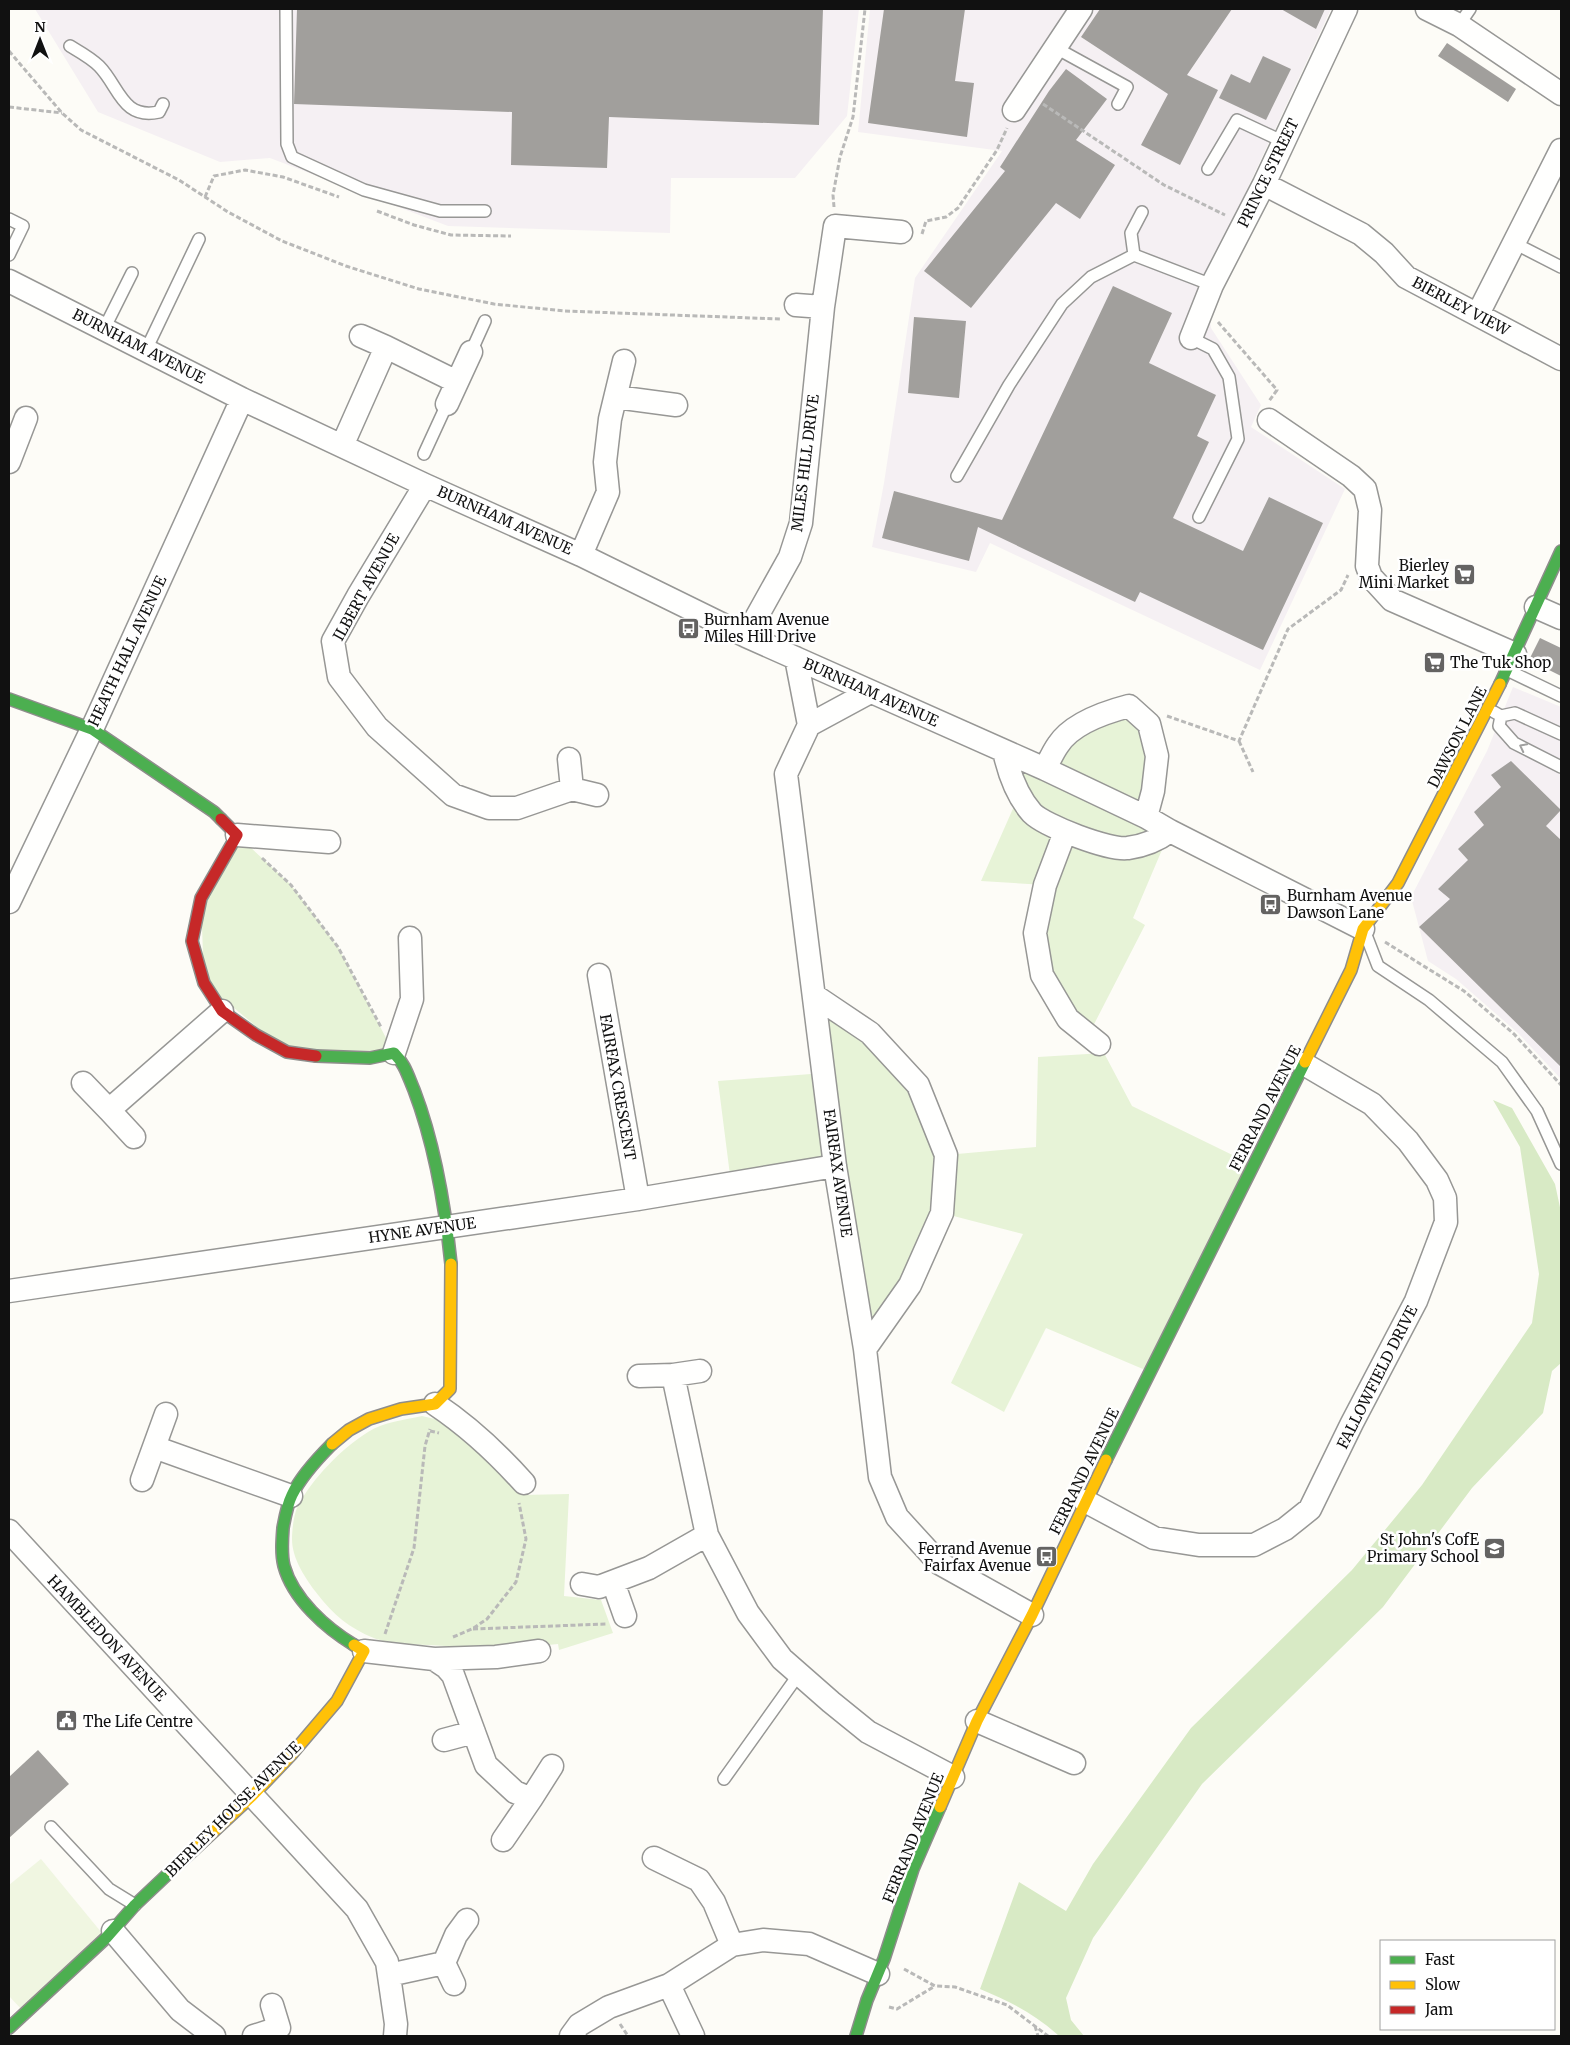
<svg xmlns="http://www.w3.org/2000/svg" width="1570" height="2045" viewBox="0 0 1570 2045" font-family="Merriweather,serif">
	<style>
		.industrial { fill: #f5f0f3 }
		.green { fill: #e7f3d7 }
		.forest { fill: #d8eac5 }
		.pitch { fill: #f0f6e1 }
		.building { fill: #a19f9c }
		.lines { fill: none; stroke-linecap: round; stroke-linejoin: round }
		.lane-casing { stroke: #979795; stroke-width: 14 }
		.street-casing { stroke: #979795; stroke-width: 25 }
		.fast-casing { stroke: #8e8d8b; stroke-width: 14 }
		.slow-casing { stroke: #8e8d8b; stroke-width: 14 }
		.jam-casing { stroke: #8e8d8b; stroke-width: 14 }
		.path { stroke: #b9b9b8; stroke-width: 3; stroke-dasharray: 5 2.5; stroke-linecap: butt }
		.lane { stroke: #fffffe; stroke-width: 11 }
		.street { stroke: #fffffe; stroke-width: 22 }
		.fast { stroke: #4caf50; stroke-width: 11 }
		.slow { stroke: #ffc107; stroke-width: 11 }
		.jam { stroke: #c62828; stroke-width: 11 }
		.oneway { stroke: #a0a09f }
		.labels { text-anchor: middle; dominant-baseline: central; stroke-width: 5; stroke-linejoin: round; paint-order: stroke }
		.street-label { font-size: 15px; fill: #111; stroke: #fff }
		.poi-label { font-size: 15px; fill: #111; stroke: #fff; text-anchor: start }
	</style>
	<rect width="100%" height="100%" fill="#fdfcf7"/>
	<!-- industrial -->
	<path class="industrial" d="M 35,9 L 859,9 L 847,116 L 795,178 L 671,178 L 670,233 L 448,226 L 270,158 L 220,162 L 98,112 Z
		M 870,9 L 1331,9 L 1204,282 L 1211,328 L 1261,405 L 1251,427 L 1345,489 L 1260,670 L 990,543 L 976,572 L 872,547 L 884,483 L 915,278 L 1002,151 L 858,132 Z
		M 1513,687 L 1561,707 L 1561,1079 L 1518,1033 L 1456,979 L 1428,961 L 1411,897 L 1487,751 Z"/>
	<!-- green -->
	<path class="green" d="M 1109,711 L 1149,724 L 1146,817 L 1170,831 L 1133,918 L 1145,925 L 1089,1034 L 1042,975 L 1045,885 L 981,881 L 1019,795 L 1007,766 L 1045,769 Z
		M 237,835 L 291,885 L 338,947 L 394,1053 L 287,1052 L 204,983 L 201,898 Z
		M 815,996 L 918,1085 L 946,1155 L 1036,1147 L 1038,1057 L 1104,1053 L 1132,1106 L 1253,1165 L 1150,1372 L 1046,1328 L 1004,1412 L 951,1383 L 1023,1234 L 942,1213 L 865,1349 L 835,1167 L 731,1183 L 718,1081 L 824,1073 Z
		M 422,1416 L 439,1420 L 504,1469 L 522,1495 L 569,1494 L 564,1596 L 601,1600 L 613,1633 L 559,1650 L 558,1644 C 514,1649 473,1648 429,1645 C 409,1644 388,1645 369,1636 C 345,1625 331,1612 315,1591 C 304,1576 292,1558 292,1539 C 292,1530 294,1513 298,1506 C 312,1479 342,1448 368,1432 C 384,1422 404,1420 422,1416 Z"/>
	<!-- forest -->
	<path class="forest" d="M 1493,1100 L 1512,1108 L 1555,1184 L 1561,1212 L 1561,1363 L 1552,1371 L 1543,1413 L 1472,1488 L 1383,1607 L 1202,1784 L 1093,1938 L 1066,1998 L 1071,2020 L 1084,2036 L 1059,2036 C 1035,2014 1009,2001 980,1989 L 1019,1882 L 1066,1911 L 1093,1864 L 1191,1728 L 1352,1570 L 1422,1485 L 1532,1323 L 1539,1274 L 1520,1147 Z"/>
	<!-- pitch -->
	<path class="pitch" d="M 41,1859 L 106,1938 L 24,2012 L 9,1996 L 9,1885 Z"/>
	<!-- building -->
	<path class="building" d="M 297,9 L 823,9 L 819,125 L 609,117 L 607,168 L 511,165 L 512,112 L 294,104 Z
		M 884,9 L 965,9 L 955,81 L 974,83 L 967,137 L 868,123 Z
		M 1100,9 L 1232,9 L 1187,75 L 1218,90 L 1180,165 L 1141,145 L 1168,94 L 1081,37 Z
		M 1281,9 L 1325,9 L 1316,29 Z
		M 1447,43 L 1516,89 L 1508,102 L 1438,56 Z
		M 1263,56 L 1291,69 L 1266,120 L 1219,98 L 1231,74 L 1250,83 Z
		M 1066,69 L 1107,99 L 1076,140 L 1115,165 L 1080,219 L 1056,203 L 971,308 L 924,271 L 1005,171 L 1000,167 L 1049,91 Z
		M 1113,286 L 1172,313 L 1149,363 L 1216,395 L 1197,436 L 1209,442 L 1173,518 L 1243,551 L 1269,497 L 1323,523 L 1263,650 L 1140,592 L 1135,602 L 978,527 L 969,561 L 882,538 L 894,491 L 1002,520 Z
		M 914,317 L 966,321 L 959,398 L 908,393 Z
		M 1540,638 L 1561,648 L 1561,676 L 1529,660 Z
		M 1511,761 L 1561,810 L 1546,826 L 1561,840 L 1561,1067 L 1419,927 L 1450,899 L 1438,889 L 1468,860 L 1458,849 L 1484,825 L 1474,812 L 1501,787 L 1491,775 Z
		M 38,1750 L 69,1784 L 9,1838 L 9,1777 Z"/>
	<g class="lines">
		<defs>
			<path id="lane" d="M 286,9 L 287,144 L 292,157 L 364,190 L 440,211 L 485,211
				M 1459,25 L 1470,9
				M 70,46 C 80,52 91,58 99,66 C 119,86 122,120 159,112 L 163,104
				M 1056,48 L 1127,87 L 1118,104
				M 1208,169 L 1237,120 L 1284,142
				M 9,219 L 23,226 L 9,255
				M 1514,243 L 1561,267
				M 1134,255 L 1131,233 L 1142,212
				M 104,329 L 132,273
				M 1191,338 L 1213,349 L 1229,377 L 1238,439 L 1199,517
				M 146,350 L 199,239
				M 471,352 L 485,321
				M 424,454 L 447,404
				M 957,476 L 1009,385 L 1062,304 L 1091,277 L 1134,255 L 1212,285
				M 1507,670 L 1561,696
				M 1494,712 L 1501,716 L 1515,713 L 1561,734
				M 1501,716 L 1499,726 L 1514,743 L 1561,767
				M 1366,935 L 1378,966 L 1429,1000 L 1502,1062 L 1537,1111 L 1561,1164
				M 724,1779 L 799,1674
				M 51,1827 L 109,1889 L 135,1905"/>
			<path id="street" d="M 1427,9 L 1459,25 L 1561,94
				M 1014,110 L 1081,9
				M 1264,184 L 1361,234 L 1384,253 L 1406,277 L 1561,359
				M 9,281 L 242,399 L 425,485 L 581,555 L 746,636 L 1045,769 L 1146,817 L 1170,831 L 1363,929
				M 796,305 L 823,307 L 835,226 L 901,232
				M 1478,314 L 1561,150
				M 361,336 L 386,347
				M 1191,338 L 1212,285 L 1264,184 L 1346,9
				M 616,397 L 676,405
				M 447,404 L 471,352
				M 1269,420 L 1351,476 L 1365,489 L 1370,510 L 1367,566 L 1371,577 L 1392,600 L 1515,654
				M 342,446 L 386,347 L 457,382
				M 9,462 L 26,418
				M 425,485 L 358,596 L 333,641 L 339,677 L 377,727 L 453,795 L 489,808 L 517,808 L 572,789 L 569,759
				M 581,555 L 608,492 L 605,462 L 610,419 L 624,361
				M 1536,607 L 1561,618
				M 746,636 L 790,557 L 801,523 L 823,307
				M 796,658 L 809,725 L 786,774 L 835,1166 L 865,1349 L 880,1477 L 897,1517 L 939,1563 L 1032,1615
				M 809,725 L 870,692
				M 1004,751 C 1009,774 1017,796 1032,813 C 1045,826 1110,851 1128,848 C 1144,846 1158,840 1170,831
				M 1045,769 C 1049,761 1053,752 1058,745 C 1072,723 1106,712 1129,706 L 1149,724 L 1157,756 L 1153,791 L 1146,817
				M 572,789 L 597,795
				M 1065,832 L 1045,885 L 1035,933 L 1042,975 L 1068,1019 L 1099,1044
				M 237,835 L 329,842
				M 9,902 L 92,729 L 242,399
				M 599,975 L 638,1199
				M 815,996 L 870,1033 L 918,1085 L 946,1155 L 942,1213 L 910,1285 L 865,1349
				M 394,1053 L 412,999 L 410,938
				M 83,1083 L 109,1110 L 222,1011
				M 109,1110 L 134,1137
				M 9,1291 L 638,1199 L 835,1166
				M 673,1375 L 700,1371
				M 639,1376 L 673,1375 L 707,1535 L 748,1613 L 782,1659 L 831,1702 L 868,1732 L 953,1777
				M 435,1404 C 468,1426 498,1454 524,1483
				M 166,1414 L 154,1447 L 291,1496
				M 142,1480 L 154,1447
				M 1085,1501 L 1154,1538 L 1199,1545 L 1254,1545 L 1285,1529 L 1310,1509 L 1352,1423 L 1416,1301 L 1446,1222 L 1445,1198 L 1437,1180 L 1408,1141 L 1372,1104 L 1304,1064
				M 9,1531 L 357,1909 L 387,1962 L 396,2024 L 395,2036
				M 613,1582 L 625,1616
				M 582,1584 L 599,1587 L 649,1568 L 707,1535
				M 364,1651 L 434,1659 L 496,1657 L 539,1651
				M 434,1659 L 446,1667 L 453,1675 L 486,1765 L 515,1792 L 531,1799 L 552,1766
				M 977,1721 L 1074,1763
				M 444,1740 L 474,1732
				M 503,1840 L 531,1799
				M 654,1858 L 699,1880 L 714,1902 L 732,1945
				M 113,1931 L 180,2010 L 214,2036
				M 444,1963 L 454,1984
				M 389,1975 L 444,1963 L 456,1935 L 467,1920
				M 669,1985 L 693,2036
				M 254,2036 L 279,2028 L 272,2005
				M 571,2036 L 579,2025 L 609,2007 L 669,1985 L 732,1945 L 763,1940 L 809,1944 L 878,1974"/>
			<path id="fast" d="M 1500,684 L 1561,551
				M 9,699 L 92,729 L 214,812 L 221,819
				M 316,1056 L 370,1058 L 394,1053 C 405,1064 408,1076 414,1090 C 435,1145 445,1205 451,1264
				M 332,1444 C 317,1459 301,1476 292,1495 C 287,1505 285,1517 283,1528 C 282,1541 281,1554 284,1566 C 293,1599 326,1628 354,1645
				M 1106,1460 L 1305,1062
				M 9,2028 L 106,1938 L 135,1905 L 171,1871
				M 856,2036 L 867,2000 L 884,1959 L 913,1869 L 940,1807"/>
			<path id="slow" d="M 1305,1062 L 1351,970 L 1363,929 L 1398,883 L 1500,684
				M 332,1444 L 349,1430 L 369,1419 L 401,1409 L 435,1404 L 450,1389 L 451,1264
				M 940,1807 L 977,1721 L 1032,1615 L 1106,1460
				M 171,1871 L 252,1796 L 291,1755 L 337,1701 L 364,1651 L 354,1645"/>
			<path id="jam" d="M 221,819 L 237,835 L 201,898 L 192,941 L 204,983 L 222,1011 L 256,1035 L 287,1052 L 316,1056"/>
		</defs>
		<!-- lane casing -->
		<use href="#lane" class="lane-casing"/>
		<!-- street casing -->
		<use href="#street" class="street-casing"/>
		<!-- fast casing -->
		<use href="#fast" class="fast-casing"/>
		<!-- slow casing -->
		<use href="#slow" class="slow-casing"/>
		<!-- jam casing -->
		<use href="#jam" class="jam-casing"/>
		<!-- path -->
		<path class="path" d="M 9,51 L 62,113 L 81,130 L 179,180 L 228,212 L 282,241 L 346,266 L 419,289 L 494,304 L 564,311 L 780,319
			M 1043,104 L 1164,185 L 1225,215
			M 9,107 L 62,113
			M 205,197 L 214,176 L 245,170 L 283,177 L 339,197
			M 834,207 L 833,195 L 840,157 L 853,117 L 865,9
			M 377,211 L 414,225 L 451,235 L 511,236
			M 922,234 L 926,221 L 946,217 L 958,208 L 997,150 L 1007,128
			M 1218,322 L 1277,390 L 1269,401
			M 1167,716 L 1239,741 L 1288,629 L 1341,590 L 1348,575
			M 1239,741 L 1253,772
			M 262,858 L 291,885 L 338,947 L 381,1027
			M 1385,942 L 1464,991 L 1514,1034 L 1561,1085
			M 430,1431 L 439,1433
			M 473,1629 L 606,1624
			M 385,1634 L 414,1548 L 425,1446 L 430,1429
			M 453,1637 L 472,1629 L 487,1619 L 516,1582 L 526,1539 L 519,1503
			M 904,1969 L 935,1986 L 955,1987 L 1007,2005 L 1048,2036
			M 889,2007 L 897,2009 L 935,1986
			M 620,2024 L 628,2036
			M 1035,2026 L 1038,2036"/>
		<!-- lane -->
		<use href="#lane" class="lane"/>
		<!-- street -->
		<use href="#street" class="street"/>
		<!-- fast -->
		<use href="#fast" class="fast"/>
		<!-- slow -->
		<use href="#slow" class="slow"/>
		<!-- jam -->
		<use href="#jam" class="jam"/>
	</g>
	<!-- one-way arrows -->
	<defs><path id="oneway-chevron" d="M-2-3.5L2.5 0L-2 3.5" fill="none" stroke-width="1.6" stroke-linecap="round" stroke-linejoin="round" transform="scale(1.25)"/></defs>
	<use class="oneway" href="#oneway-chevron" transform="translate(1523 747) rotate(-153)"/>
	<!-- icons -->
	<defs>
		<symbol id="supermarket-square" viewBox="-11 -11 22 22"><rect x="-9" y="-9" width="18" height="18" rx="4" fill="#646362" stroke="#fff"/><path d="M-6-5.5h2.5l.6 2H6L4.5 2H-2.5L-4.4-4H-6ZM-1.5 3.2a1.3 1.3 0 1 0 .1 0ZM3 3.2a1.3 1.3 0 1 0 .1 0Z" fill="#fff"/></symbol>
		<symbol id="bus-square" viewBox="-11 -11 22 22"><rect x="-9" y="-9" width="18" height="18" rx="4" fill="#646362" stroke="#fff"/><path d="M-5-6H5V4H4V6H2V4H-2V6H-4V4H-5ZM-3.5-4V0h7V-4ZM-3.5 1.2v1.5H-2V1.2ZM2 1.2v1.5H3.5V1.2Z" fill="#fff"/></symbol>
		<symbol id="school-square" viewBox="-11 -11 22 22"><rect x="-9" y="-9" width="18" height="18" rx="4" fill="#646362" stroke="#fff"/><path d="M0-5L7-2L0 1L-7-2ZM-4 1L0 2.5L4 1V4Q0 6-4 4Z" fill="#fff"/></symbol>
		<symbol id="civic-square" viewBox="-11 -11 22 22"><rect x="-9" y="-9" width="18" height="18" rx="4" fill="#646362" stroke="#fff"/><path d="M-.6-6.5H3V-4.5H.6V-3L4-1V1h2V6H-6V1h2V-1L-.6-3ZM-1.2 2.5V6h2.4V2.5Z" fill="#fff"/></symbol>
	</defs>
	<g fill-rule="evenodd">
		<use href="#supermarket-square" x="1452" y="562" width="25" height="25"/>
		<use href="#bus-square" x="676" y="616" width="25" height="25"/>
		<use href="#supermarket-square" x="1422" y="650" width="25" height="25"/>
		<use href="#bus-square" x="1258" y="892" width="25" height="25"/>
		<use href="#school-square" x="1482" y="1536" width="25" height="25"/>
		<use href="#bus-square" x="1034" y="1544" width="25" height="25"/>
		<use href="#civic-square" x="54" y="1708" width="25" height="25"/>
	</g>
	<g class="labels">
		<!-- street labels -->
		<g class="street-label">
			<text transform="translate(1268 173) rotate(-64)">PRINCE STREET</text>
			<text transform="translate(1461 306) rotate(28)">BIERLEY VIEW</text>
			<text transform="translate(139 346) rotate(27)">BURNHAM AVENUE</text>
			<text transform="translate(805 463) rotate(-83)">MILES HILL DRIVE</text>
			<text transform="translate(505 520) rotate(24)">BURNHAM AVENUE</text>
			<text transform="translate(366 587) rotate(-61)">ILBERT AVENUE</text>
			<text transform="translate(127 651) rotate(-65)">HEATH HALL AVENUE</text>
			<text transform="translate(871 692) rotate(24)">BURNHAM AVENUE</text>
			<text transform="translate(1457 737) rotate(-63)">DAWSON LANE</text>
			<text transform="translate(618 1087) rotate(80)">FAIRFAX CRESCENT</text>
			<text transform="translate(1265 1108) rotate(-63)">FERRAND AVENUE</text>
			<text transform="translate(838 1173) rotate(82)">FAIRFAX AVENUE</text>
			<text transform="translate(422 1230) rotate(-8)">HYNE AVENUE</text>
			<text transform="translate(1377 1377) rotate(-63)">FALLOWFIELD DRIVE</text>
			<text transform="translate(1084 1471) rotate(-64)">FERRAND AVENUE</text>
			<text transform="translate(107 1638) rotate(47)">HAMBLEDON AVENUE</text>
			<text transform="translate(233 1809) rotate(-45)">BIERLEY HOUSE AVENUE</text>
			<text transform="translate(913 1838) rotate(-68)">FERRAND AVENUE</text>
		</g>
		<!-- poi labels -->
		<g class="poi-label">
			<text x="1449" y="565" text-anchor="end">Bierley<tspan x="1449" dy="17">Mini Market</tspan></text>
			<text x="704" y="619">Burnham Avenue<tspan x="704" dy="17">Miles Hill Drive</tspan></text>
			<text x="1450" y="662">The Tuk Shop</text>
			<text x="1287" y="895">Burnham Avenue<tspan x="1287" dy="17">Dawson Lane</tspan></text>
			<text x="1479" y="1539" text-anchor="end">St John's CofE<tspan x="1479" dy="17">Primary School</tspan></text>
			<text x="1031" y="1548" text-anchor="end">Ferrand Avenue<tspan x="1031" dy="17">Fairfax Avenue</tspan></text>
			<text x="83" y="1721">The Life Centre</text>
		</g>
	</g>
	<!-- border -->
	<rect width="1570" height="2045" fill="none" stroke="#111111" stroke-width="20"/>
	<!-- legend -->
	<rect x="1380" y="1940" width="175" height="90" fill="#ffffff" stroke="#a0a0a0"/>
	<rect x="1390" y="1956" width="25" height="8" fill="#4caf50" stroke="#a0a0a0"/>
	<text x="1425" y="1965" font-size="15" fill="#111111">Fast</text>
	<rect x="1390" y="1981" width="25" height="8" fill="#ffc107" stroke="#a0a0a0"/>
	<text x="1425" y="1990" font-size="15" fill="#111111">Slow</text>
	<rect x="1390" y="2006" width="25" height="8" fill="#c62828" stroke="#a0a0a0"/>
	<text x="1425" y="2015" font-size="15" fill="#111111">Jam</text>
	<!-- north arrow -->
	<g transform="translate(40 40)" stroke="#ffffff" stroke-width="4" paint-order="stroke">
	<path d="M0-4L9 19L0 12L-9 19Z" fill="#111111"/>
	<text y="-8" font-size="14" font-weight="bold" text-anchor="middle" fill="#111111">N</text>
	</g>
</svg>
